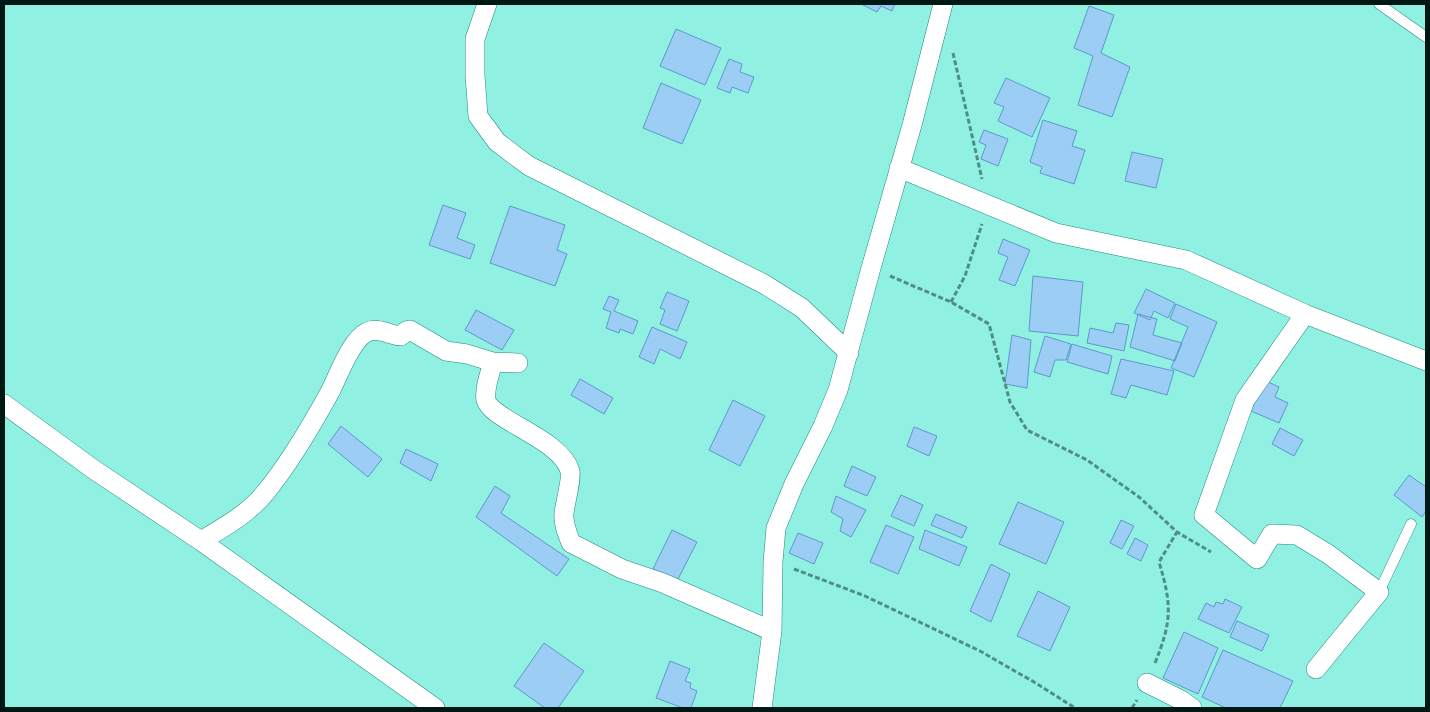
<svg xmlns="http://www.w3.org/2000/svg" width="1430" height="712" viewBox="0 0 1430 712" font-family="Lato,sans-serif">
	<style>
		.building { fill: #9ccdf5; stroke: #5c99c9 }
		.lines { fill: none; stroke-linecap: round; stroke-linejoin: round }
		.lane-casing { stroke: #1d8b7e; stroke-width: 11 }
		.street-casing { stroke: #1d8b7e; stroke-width: 20 }
		.path { stroke: #4e8e84; stroke-width: 3; stroke-dasharray: 5 2.5; stroke-linecap: butt }
		.lane { stroke: #fff; stroke-width: 10 }
		.street { stroke: #fff; stroke-width: 19 }
	</style>
	<rect width="100%" height="100%" fill="#90f1e2"/>
	<!-- building -->
	<path class="building" d="M 861,4 L 895,4 L 892,11 L 881,6 L 877,12 Z
		M 1089,6 L 1114,15 L 1101,53 L 1130,67 L 1112,117 L 1078,105 L 1093,56 L 1074,48 Z
		M 676,29 L 721,48 L 705,85 L 660,66 Z
		M 729,59 L 742,64 L 740,72 L 754,77 L 748,93 L 732,87 L 730,93 L 717,88 Z
		M 1006,78 L 1050,98 L 1032,137 L 998,121 L 1004,107 L 994,103 Z
		M 661,83 L 701,100 L 682,144 L 643,128 Z
		M 1043,120 L 1077,131 L 1072,146 L 1085,150 L 1074,184 L 1040,173 L 1042,167 L 1030,162 Z
		M 984,130 L 1008,139 L 998,166 L 981,159 L 986,145 L 979,142 Z
		M 1132,152 L 1163,159 L 1156,188 L 1125,181 Z
		M 443,205 L 466,213 L 457,238 L 475,245 L 470,259 L 429,245 Z
		M 510,206 L 565,225 L 557,250 L 567,254 L 555,286 L 490,263 Z
		M 1003,239 L 1030,250 L 1015,286 L 999,280 L 1008,257 L 998,253 Z
		M 1033,276 L 1083,282 L 1078,336 L 1029,331 Z
		M 1146,289 L 1175,303 L 1168,318 L 1154,311 L 1150,320 L 1134,313 Z
		M 667,292 L 689,301 L 677,331 L 660,324 L 665,310 L 660,308 Z
		M 609,296 L 619,300 L 614,311 L 638,321 L 633,334 L 620,329 L 619,333 L 606,328 L 611,312 L 603,309 Z
		M 1176,304 L 1217,322 L 1194,377 L 1171,368 L 1188,327 L 1170,319 Z
		M 476,310 L 514,330 L 502,350 L 465,330 Z
		M 1138,314 L 1157,319 L 1153,335 L 1182,343 L 1175,361 L 1130,347 Z
		M 1116,323 L 1129,325 L 1124,351 L 1087,343 L 1090,328 L 1113,333 Z
		M 652,327 L 687,342 L 680,359 L 660,349 L 654,364 L 639,357 Z
		M 1012,335 L 1031,340 L 1027,388 L 1005,384 Z
		M 1045,336 L 1071,344 L 1066,360 L 1055,360 L 1050,377 L 1034,372 Z
		M 1072,344 L 1112,356 L 1108,374 L 1067,362 Z
		M 1121,359 L 1174,371 L 1167,395 L 1131,385 L 1126,398 L 1111,394 Z
		M 580,379 L 613,398 L 604,414 L 571,395 Z
		M 1264,380 L 1279,387 L 1275,397 L 1288,403 L 1279,423 L 1251,411 Z
		M 733,400 L 765,416 L 740,466 L 709,450 Z
		M 341,426 L 382,459 L 368,477 L 328,444 Z
		M 914,427 L 937,436 L 929,456 L 907,446 Z
		M 1280,428 L 1303,440 L 1294,456 L 1272,444 Z
		M 406,449 L 438,464 L 431,481 L 400,463 Z
		M 852,466 L 876,477 L 867,496 L 844,486 Z
		M 1409,475 L 1426,487 L 1426,511 L 1422,517 L 1394,495 Z
		M 495,486 L 510,496 L 501,513 L 569,559 L 557,576 L 476,517 Z
		M 901,495 L 923,505 L 914,526 L 891,516 Z
		M 836,496 L 866,510 L 851,537 L 840,531 L 843,519 L 831,512 Z
		M 1018,502 L 1064,522 L 1046,564 L 999,544 Z
		M 936,514 L 967,527 L 962,538 L 931,525 Z
		M 1121,520 L 1134,526 L 1122,549 L 1110,543 Z
		M 886,525 L 914,537 L 898,574 L 870,562 Z
		M 672,530 L 697,542 L 677,581 L 653,569 Z
		M 925,530 L 967,547 L 959,566 L 919,549 Z
		M 798,533 L 823,543 L 814,564 L 789,553 Z
		M 1135,538 L 1148,545 L 1141,561 L 1127,554 Z
		M 991,564 L 1010,574 L 991,622 L 970,611 Z
		M 1038,591 L 1070,607 L 1050,651 L 1017,636 Z
		M 1225,599 L 1242,607 L 1229,633 L 1198,619 L 1206,603 L 1214,607 L 1216,602 L 1223,604 Z
		M 1237,621 L 1269,635 L 1262,651 L 1230,637 Z
		M 1184,632 L 1218,648 L 1198,694 L 1163,678 Z
		M 544,643 L 584,671 L 558,708 L 545,708 L 514,686 Z
		M 1223,650 L 1293,681 L 1280,708 L 1226,708 L 1202,697 Z
		M 670,661 L 690,669 L 685,681 L 691,683 L 690,688 L 697,691 L 691,708 L 683,708 L 656,698 Z"/>
	<g class="lines">
		<defs>
			<path id="lane" d="M 1379,4 L 1426,37
				M 1379,592 L 1411,524"/>
			<path id="street" d="M 487,4 L 475,39 L 475,75 L 478,116 L 497,142 L 529,166 L 764,284 L 802,308 L 849,353
				M 899,168 L 1056,233 L 1186,260 L 1305,314 L 1426,361
				M 1305,314 L 1245,400 L 1204,515 L 1257,559 L 1272,534 L 1297,535 L 1328,554 L 1379,592 L 1316,669
				M 493,362 C 490,373 484,389 486,400 C 491,420 561,439 570,471 C 572,478 565,504 564,513 C 563,523 567,533 571,543 L 622,569 L 663,583 L 772,631
				M 4,404 L 93,469 L 201,541 L 435,708
				M 201,541 C 224,527 248,514 265,493 C 289,464 313,423 331,390 C 339,374 351,340 367,332 C 378,327 389,335 401,336 L 406,331 L 410,330 L 446,351 L 467,354 L 493,362 L 518,363
				M 1147,683 L 1181,700 L 1192,708
				M 762,708 L 772,631 L 773,562 L 776,528 L 794,484 L 823,426 L 838,390 L 871,268 L 912,125 L 943,4"/>
		</defs>
		<!-- lane casing -->
		<use href="#lane" class="lane-casing"/>
		<!-- street casing -->
		<use href="#street" class="street-casing"/>
		<!-- path -->
		<path class="path" d="M 953,53 L 982,179
			M 890,276 L 951,302 L 989,324 L 1010,402 L 1027,430 L 1087,460 L 1139,497 L 1177,532 L 1211,552
			M 951,302 L 965,276 L 982,224
			M 794,569 L 865,596 L 980,651 L 1034,682 L 1075,708
			M 1155,663 C 1172,621 1172,605 1159,562 L 1177,532
			M 1132,708 L 1137,700"/>
		<!-- lane -->
		<use href="#lane" class="lane"/>
		<!-- street -->
		<use href="#street" class="street"/>
	</g>
	<!-- border -->
	<rect width="1430" height="712" fill="none" stroke="#001814" stroke-width="10"/>
</svg>
